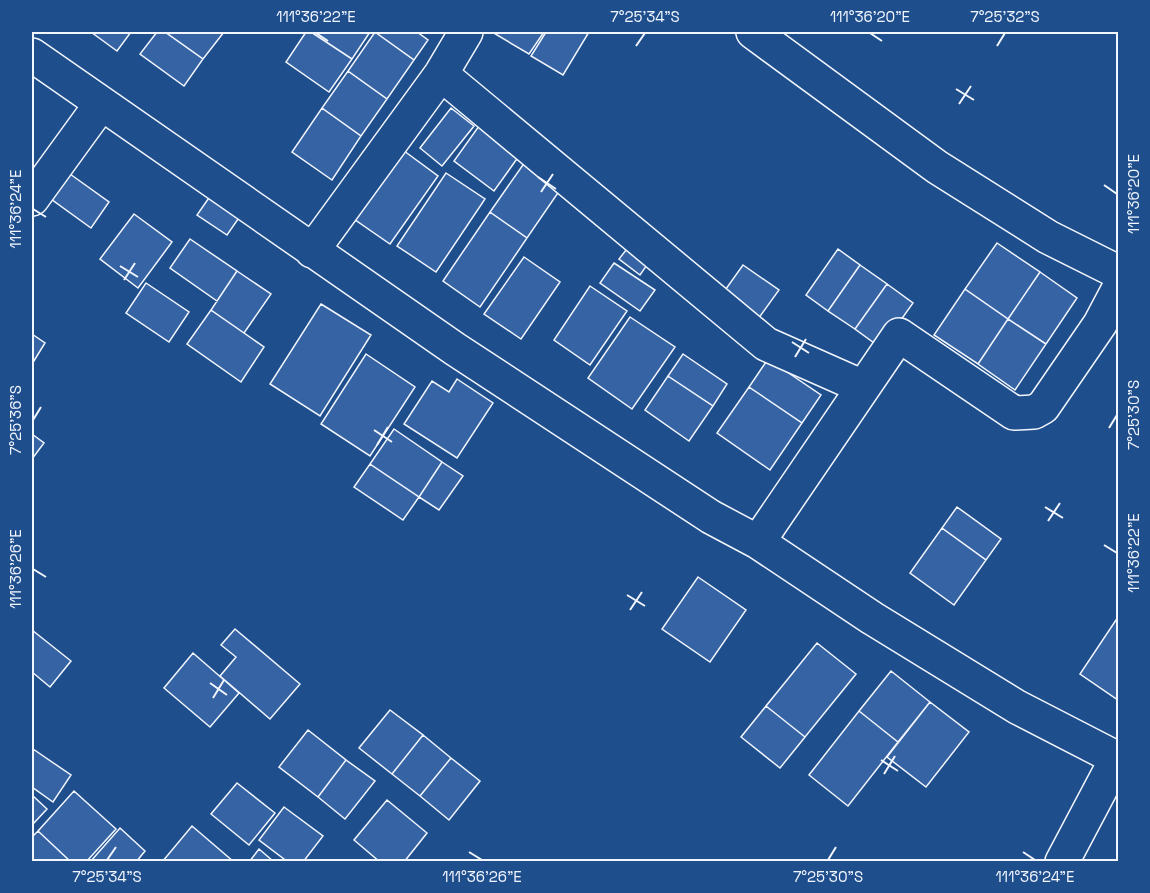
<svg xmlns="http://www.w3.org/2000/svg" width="1150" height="893" viewBox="0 0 1150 893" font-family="'Space Grotesk',sans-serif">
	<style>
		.building { fill: #3563a3; stroke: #f2f6ff; stroke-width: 1.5 }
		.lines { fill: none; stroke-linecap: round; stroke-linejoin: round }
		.minor-casing { stroke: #f2f6ff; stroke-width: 36 }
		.minor { stroke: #1f4e8c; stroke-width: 33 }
		.ticks { fill: none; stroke: #f2f6ff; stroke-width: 2 }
		.neatline { fill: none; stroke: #f2f6ff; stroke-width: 2 }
		.ticks-label { font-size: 15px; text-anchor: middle; fill: #f2f6ff }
	</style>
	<rect width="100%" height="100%" fill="#1f4e8c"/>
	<!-- building -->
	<path class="building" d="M 91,32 L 131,32 L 117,51 Z
		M 157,32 L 165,32 L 203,59 L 184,86 L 140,54 Z
		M 165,32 L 224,32 L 203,59 Z
		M 306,32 L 311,32 L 352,59 L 329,92 L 286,62 Z
		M 311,32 L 370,32 L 352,59 Z
		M 375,32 L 414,60 L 387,99 L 348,71 Z
		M 375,32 L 417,32 L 428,40 L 414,60 Z
		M 492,32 L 544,32 L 529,54 Z
		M 546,32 L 589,32 L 563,75 L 531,56 Z
		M 348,71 L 387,99 L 361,136 L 322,108 Z
		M 322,108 L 361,136 L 332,180 L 292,152 Z
		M 451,108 L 474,126 L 442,166 L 420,148 Z
		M 479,126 L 519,156 L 494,191 L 454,161 Z
		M 400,148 L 438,176 L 390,244 L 351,217 Z
		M 525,162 L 562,187 L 527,238 L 490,212 Z
		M 446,173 L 485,199 L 436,272 L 397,246 Z
		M 70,174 L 109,202 L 91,228 L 51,199 Z
		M 213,192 L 243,212 L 227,235 L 197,215 Z
		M 490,212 L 527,238 L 480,307 L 443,281 Z
		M 134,214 L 172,242 L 138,288 L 100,259 Z
		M 190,239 L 237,271 L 217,301 L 170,268 Z
		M 634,240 L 654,255 L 640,275 L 619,259 Z
		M 997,243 L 1040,272 L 1008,319 L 965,289 Z
		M 838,249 L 860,265 L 828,311 L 806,295 Z
		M 524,257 L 560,282 L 521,339 L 484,314 Z
		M 614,263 L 655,290 L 640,311 L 600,283 Z
		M 743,265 L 779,290 L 753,326 L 718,300 Z
		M 860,265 L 887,284 L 855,329 L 828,311 Z
		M 237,271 L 271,294 L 244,333 L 211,310 Z
		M 1040,272 L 1077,298 L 1046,344 L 1008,319 Z
		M 146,283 L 189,312 L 169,342 L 126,313 Z
		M 887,284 L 913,303 L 881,348 L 855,329 Z
		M 590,286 L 627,311 L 590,365 L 554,340 Z
		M 965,289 L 1008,319 L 978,364 L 934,335 Z
		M 321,304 L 371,335 L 320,416 L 270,384 Z
		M 211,310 L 264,347 L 241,382 L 187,344 Z
		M 630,317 L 675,347 L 632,409 L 588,378 Z
		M 1008,319 L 1046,344 L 1015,390 L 978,364 Z
		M 32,334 L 45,343 L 32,364 Z
		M 366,354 L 415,387 L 370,456 L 321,424 Z
		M 683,354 L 727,384 L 713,406 L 668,376 Z
		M 768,359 L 821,395 L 802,423 L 749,387 Z
		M 668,376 L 713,406 L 689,441 L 645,410 Z
		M 457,379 L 493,403 L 457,458 L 404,424 L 432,381 L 449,392 Z
		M 749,387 L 802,423 L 770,470 L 717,433 Z
		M 394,429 L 442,462 L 419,497 L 370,464 Z
		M 32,434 L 44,443 L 32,459 Z
		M 442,462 L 463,476 L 439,510 L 419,497 Z
		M 370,464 L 419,497 L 403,520 L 354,487 Z
		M 957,507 L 1001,539 L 986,560 L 942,528 Z
		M 942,528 L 986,560 L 954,605 L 910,573 Z
		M 698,577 L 746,610 L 710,662 L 662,629 Z
		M 1118,617 L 1118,700 L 1080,674 Z
		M 235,629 L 300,684 L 270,719 L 220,676 L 236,657 L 221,645 Z
		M 32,630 L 71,661 L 50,687 L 32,672 Z
		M 817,643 L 856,674 L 805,737 L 766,706 Z
		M 193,653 L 239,693 L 210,727 L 164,688 Z
		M 891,671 L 930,702 L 898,742 L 859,711 Z
		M 930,702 L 969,732 L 926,787 L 887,757 Z
		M 766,706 L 805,737 L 780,768 L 741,737 Z
		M 390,710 L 423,735 L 392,774 L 359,748 Z
		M 859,711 L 898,742 L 848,806 L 809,775 Z
		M 308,730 L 346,760 L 318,797 L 279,767 Z
		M 423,735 L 451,758 L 420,796 L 392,774 Z
		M 33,749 L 71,775 L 53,802 L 32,787 Z
		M 451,758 L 480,781 L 449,820 L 420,796 Z
		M 346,760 L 375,781 L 345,819 L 318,797 Z
		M 237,783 L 275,813 L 249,845 L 211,814 Z
		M 74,791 L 116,829 L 86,862 L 71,862 L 38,831 Z
		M 32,795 L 47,809 L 32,825 Z
		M 387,800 L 427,833 L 404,862 L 380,862 L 354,840 Z
		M 284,807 L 323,836 L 303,862 L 288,862 L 259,840 Z
		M 192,826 L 234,862 L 162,862 Z
		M 120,828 L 145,851 L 136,862 L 90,862 Z
		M 38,831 L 71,862 L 32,862 L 32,837 Z
		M 259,849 L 273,861 L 272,862 L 249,862 Z"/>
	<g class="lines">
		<defs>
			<path id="minor" d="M 753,32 L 937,167 L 1048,237 L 1118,272
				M 32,55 L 455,349 L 711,517 L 758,542 L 872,618 L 1017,707 L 1118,759
				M 441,74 L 766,344 L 863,387
				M 32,199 L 101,104
				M 312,251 L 441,74 L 466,32
				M 758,542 L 899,335 L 1014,413 L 1034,412 L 1043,407 L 1100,324 L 1118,290
				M 1062,862 L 1117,758"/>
		</defs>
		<!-- minor casing -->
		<use href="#minor" class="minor-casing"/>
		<!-- minor -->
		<use href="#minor" class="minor"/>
	</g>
	<!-- ticks -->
	<path class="ticks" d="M 316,33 L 328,41M 870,33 L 882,41M 636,46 L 645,33M 997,46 L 1005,33M 956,89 L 974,100M 959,104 L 971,86M 538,177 L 556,189M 1104,185 L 1117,194M 541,192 L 553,174M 33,209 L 46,217M 120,266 L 138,277M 124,280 L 135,263M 792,342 L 809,353M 795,357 L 806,339M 33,420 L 41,407M 1109,428 L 1117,415M 374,430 L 392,442M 377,445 L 388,427M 1045,507 L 1063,518M 1048,521 L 1060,503M 1104,545 L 1117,553M 33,569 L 46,577M 627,595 L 645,606M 630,610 L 642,592M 210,683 L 227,695M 213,698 L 224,680M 881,760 L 898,771M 884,774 L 895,756M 469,852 L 482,860M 1023,852 L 1035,860M 107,860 L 116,847M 828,860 L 836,847"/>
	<!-- border -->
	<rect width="1150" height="893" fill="none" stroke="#1f4e8c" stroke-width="66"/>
	<rect x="33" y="33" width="1084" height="827" class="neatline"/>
	<g class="ticks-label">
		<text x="316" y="22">111°36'22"E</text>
		<text x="645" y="22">7°25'34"S</text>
		<text x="870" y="22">111°36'20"E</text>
		<text x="1005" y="22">7°25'32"S</text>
		<text transform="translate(1134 194) rotate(-90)" y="5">111°36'20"E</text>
		<text transform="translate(16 209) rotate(-90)" y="5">111°36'24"E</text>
		<text transform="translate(1134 415) rotate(-90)" y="5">7°25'30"S</text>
		<text transform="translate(16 420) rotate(-90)" y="5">7°25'36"S</text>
		<text transform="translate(1134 553) rotate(-90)" y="5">111°36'22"E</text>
		<text transform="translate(16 569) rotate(-90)" y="5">111°36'26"E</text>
		<text x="107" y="882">7°25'34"S</text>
		<text x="482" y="882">111°36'26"E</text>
		<text x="828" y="882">7°25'30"S</text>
		<text x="1035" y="882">111°36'24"E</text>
	</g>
</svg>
